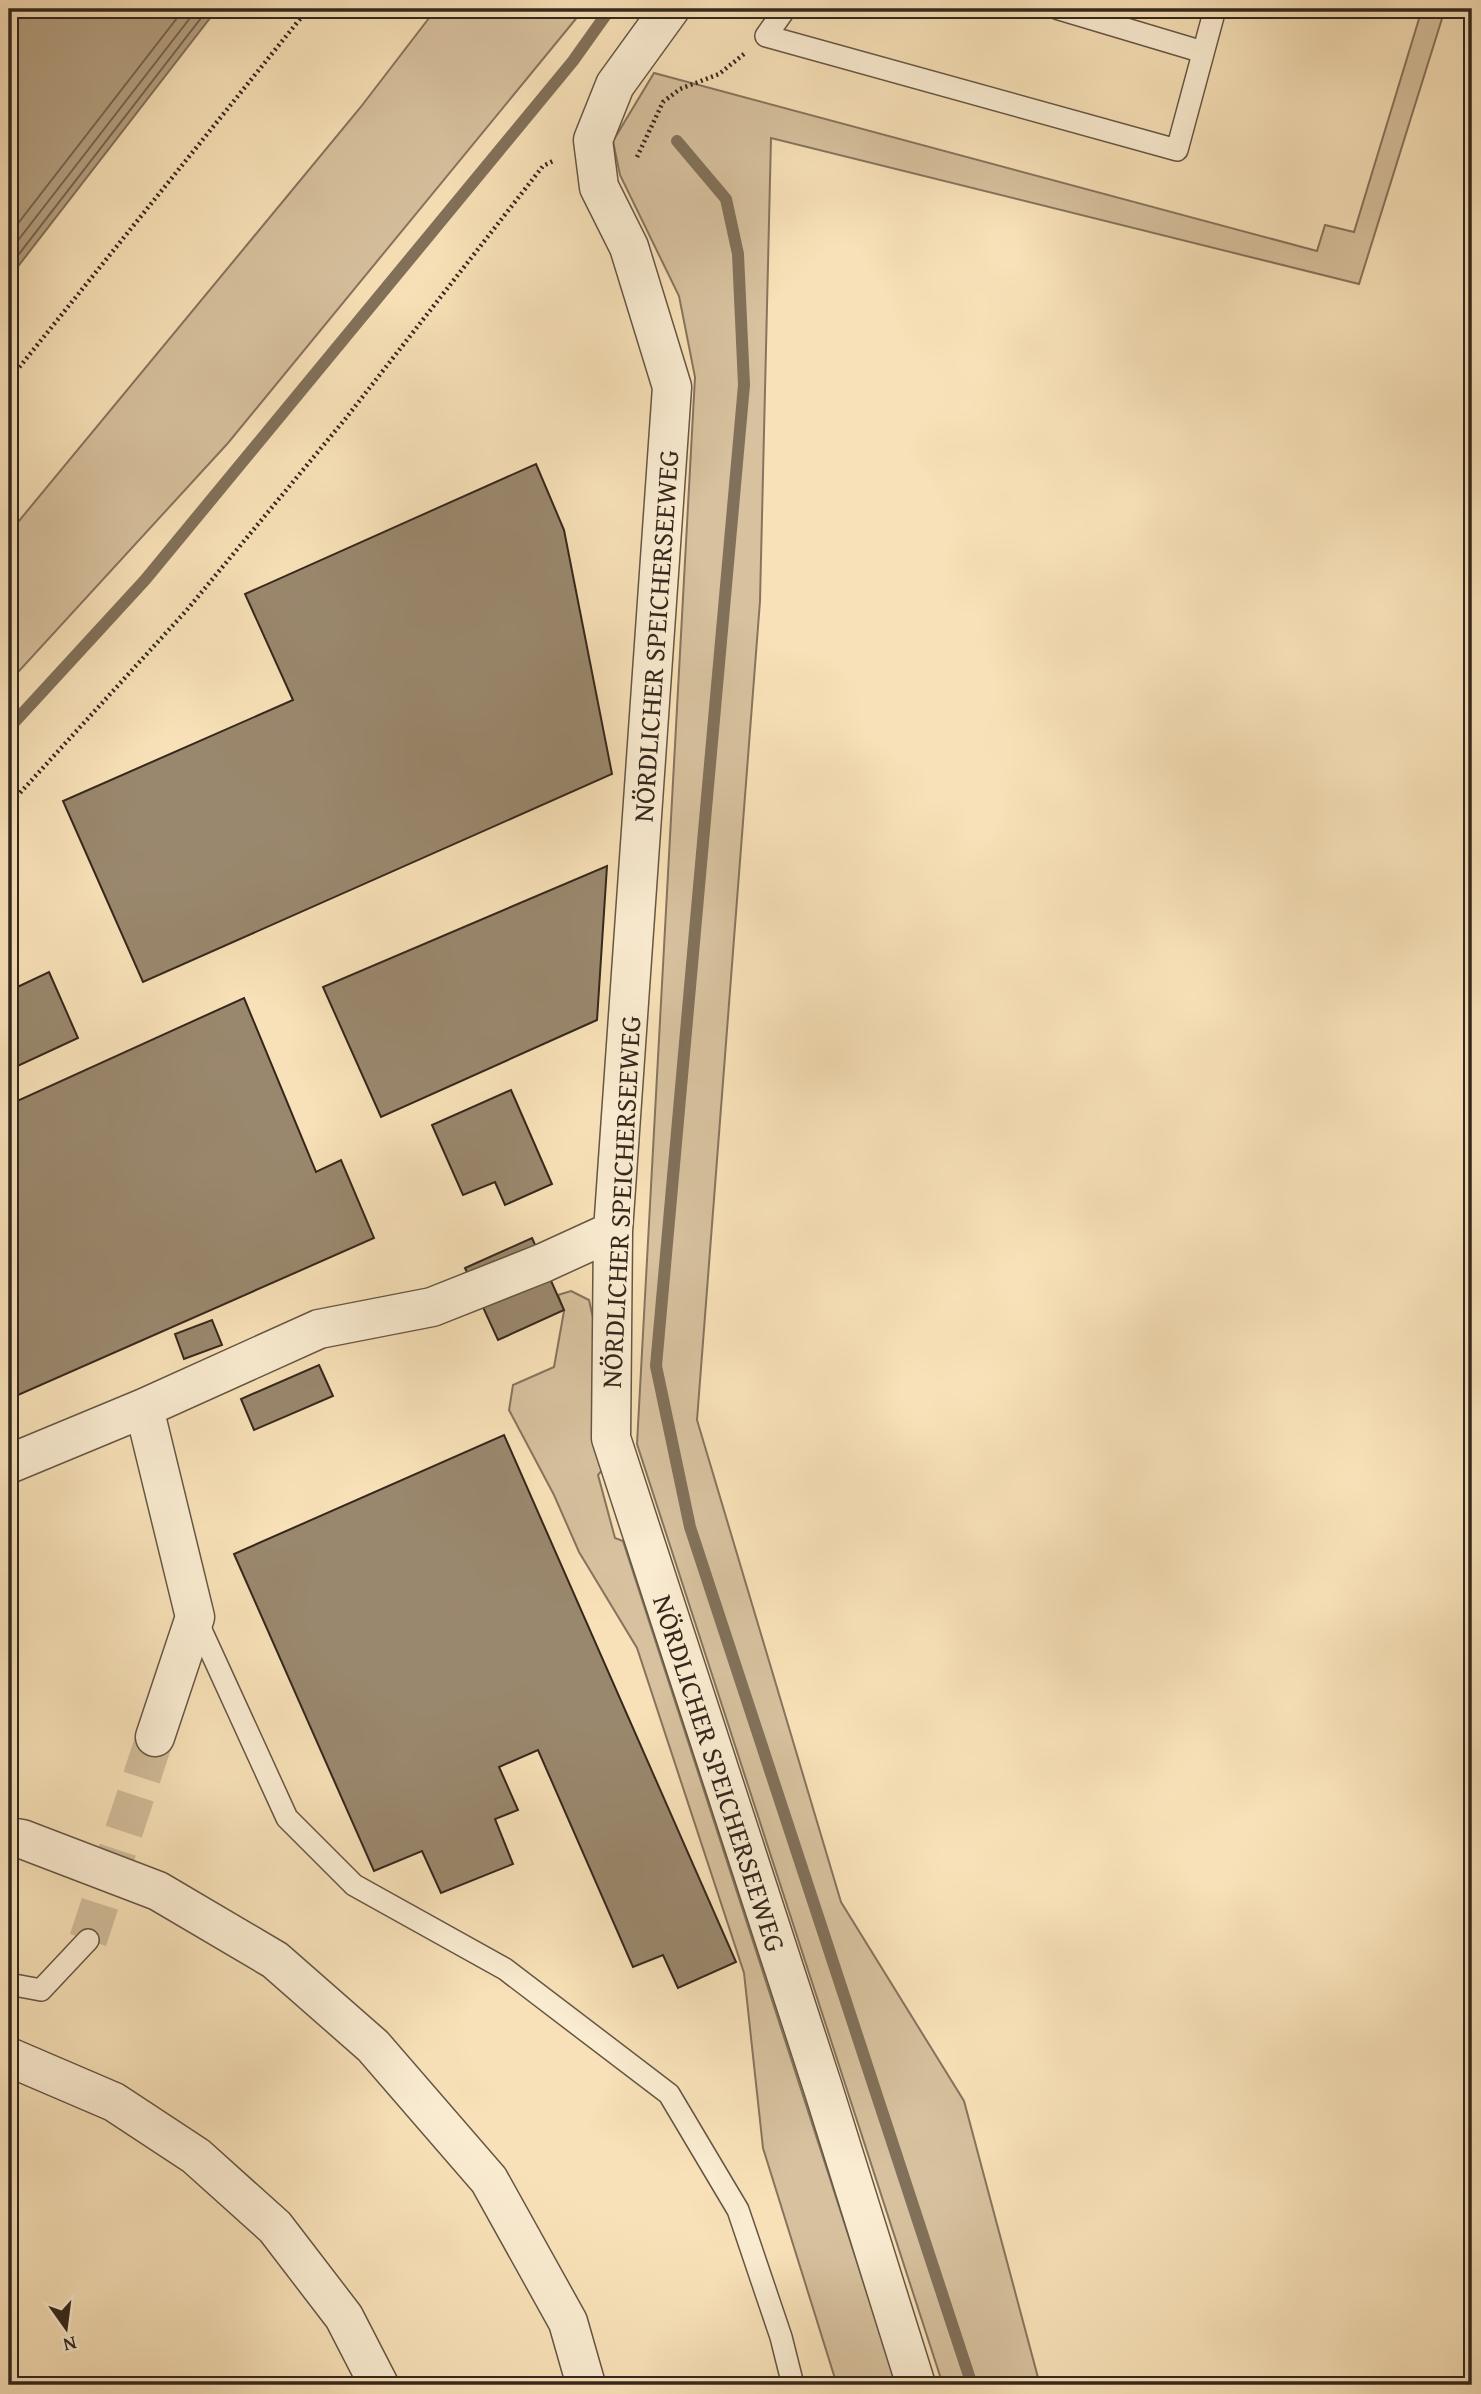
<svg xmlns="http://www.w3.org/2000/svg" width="1481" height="2394" viewBox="0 0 1481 2394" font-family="'Gentium Book Plus',serif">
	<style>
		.green { fill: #d7c19e; stroke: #86745e; stroke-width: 2 }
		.water { fill: #b6a283; stroke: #82715a; stroke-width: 2 }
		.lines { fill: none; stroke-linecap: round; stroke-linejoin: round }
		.shore { stroke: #766450; stroke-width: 2 }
		.stream { stroke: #82715a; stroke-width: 12 }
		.building { fill: #9a886e; stroke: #35271d; stroke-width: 2 }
		.minor-tunnel { stroke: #d1bc99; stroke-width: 38; stroke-dasharray: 38 19; stroke-linecap: butt }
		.service-casing { stroke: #665644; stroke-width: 24 }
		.minor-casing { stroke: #665644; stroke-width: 41 }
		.path { stroke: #35271d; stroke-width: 4.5; stroke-dasharray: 2 3.5; stroke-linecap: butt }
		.service { stroke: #faecd1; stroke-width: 21 }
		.minor { stroke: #faecd1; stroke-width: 38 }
		.labels { text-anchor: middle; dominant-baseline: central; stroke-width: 6; stroke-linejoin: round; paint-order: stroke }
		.street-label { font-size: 28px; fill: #35271d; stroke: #faecd1 }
	</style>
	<rect width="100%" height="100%" fill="#f8e1b8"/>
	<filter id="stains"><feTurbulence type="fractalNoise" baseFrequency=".00286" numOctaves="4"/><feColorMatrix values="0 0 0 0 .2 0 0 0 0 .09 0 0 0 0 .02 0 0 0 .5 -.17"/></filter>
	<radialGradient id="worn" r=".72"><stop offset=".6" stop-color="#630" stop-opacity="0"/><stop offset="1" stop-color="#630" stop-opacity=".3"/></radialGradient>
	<!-- green -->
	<path class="green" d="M 436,9 L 584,9 L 228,443 L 9,682 L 9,533 L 360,108 Z
		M 1422,9 L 1445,9 L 1359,284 L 771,138 L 760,601 L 697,1420 L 841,1902 L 964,2101 L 1040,2385 L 943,2385 L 637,1444 L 695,377 L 679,296 L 620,175 L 613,141 L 654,73 L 1317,251 L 1325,225 L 1354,232 Z
		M 571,1291 L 589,1300 L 598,1340 L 603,1469 L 598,1475 L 615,1538 L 623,1541 L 897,2385 L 837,2385 L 763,2148 L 744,1973 L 637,1648 L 579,1552 L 554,1495 L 509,1410 L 513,1385 L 554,1367 L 564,1311 L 558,1295 Z"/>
	<!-- water -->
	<path class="water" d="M 9,9 L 217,9 L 9,278 Z"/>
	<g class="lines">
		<!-- shore -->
		<path class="shore" d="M 9,235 L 184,9
			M 9,252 L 197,9
			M 9,267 L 208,9"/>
		<!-- stream -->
		<path class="stream" d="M 677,141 L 726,199 L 738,254 L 744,385 L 656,1366 L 690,1527 L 972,2385
			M 9,728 L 145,580 L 573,61 L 610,9"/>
	</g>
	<!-- building -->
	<path class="building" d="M 536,464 L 564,530 L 612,774 L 143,982 L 63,801 L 293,700 L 245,594 Z
		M 607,866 L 597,1020 L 381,1117 L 323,987 Z
		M 49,972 L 78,1038 L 9,1070 L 9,991 Z
		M 244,998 L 316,1172 L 341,1160 L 374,1238 L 9,1399 L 9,1094 L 13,1103 Z
		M 511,1090 L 552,1184 L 505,1205 L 495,1182 L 463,1195 L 432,1125 Z
		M 532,1238 L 564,1310 L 498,1340 L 465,1268 Z
		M 212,1320 L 222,1345 L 184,1359 L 175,1334 Z
		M 319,1365 L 333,1396 L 254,1430 L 241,1399 Z
		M 504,1435 L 736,1962 L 678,1988 L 663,1955 L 633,1967 L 538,1750 L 499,1767 L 518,1810 L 495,1819 L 513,1864 L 441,1893 L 422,1851 L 374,1871 L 234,1554 Z"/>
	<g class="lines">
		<!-- minor-tunnel -->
		<path class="minor-tunnel" d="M 88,1940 L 155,1737"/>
		<defs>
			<path id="service" d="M 785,9 L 766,36 L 1177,150 L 1215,9
				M 1059,9 L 1203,52
				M 196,1619 L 287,1818 L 354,1885 L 505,1969 L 669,2094 L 738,2210 L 781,2337 L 793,2385
				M 9,1984 L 41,1990 L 88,1940"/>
			<path id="minor" d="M 670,9 L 615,85 L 593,140 L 599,187 L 629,247 L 672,387 L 613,1231 L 611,1438 L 823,2088 L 916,2385
				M 144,1408 L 195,1617 L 155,1737
				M 9,1464 L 144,1408 L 319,1329 L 432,1307 L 543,1263 L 613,1231
				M 9,1837 L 22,1839 L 158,1891 L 275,1960 L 373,2046 L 489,2180 L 568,2322 L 586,2385
				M 9,2057 L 114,2102 L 196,2156 L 275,2227 L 344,2317 L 379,2385"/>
		</defs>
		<!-- service casing -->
		<use href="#service" class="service-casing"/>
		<!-- minor casing -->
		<use href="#minor" class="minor-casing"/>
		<!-- path -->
		<path class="path" d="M 637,157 L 663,102 L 680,89 L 719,74 L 744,54
			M 9,380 L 308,9
			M 9,805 L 186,611 L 346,418 L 543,166 L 555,160"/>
		<!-- service -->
		<use href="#service" class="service"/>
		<!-- minor -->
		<use href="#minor" class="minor"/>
	</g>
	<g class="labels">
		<!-- street labels -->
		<g class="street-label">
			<text transform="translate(655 636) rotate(-86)">NÖRDLICHER SPEICHERSEEWEG</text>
			<text transform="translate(620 1202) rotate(-87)">NÖRDLICHER SPEICHERSEEWEG</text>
			<text transform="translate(720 1773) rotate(72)">NÖRDLICHER SPEICHERSEEWEG</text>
		</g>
	</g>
	<!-- margin -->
	<rect width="1481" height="2394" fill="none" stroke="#f8e1b8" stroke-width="35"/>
	<rect x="10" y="10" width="1460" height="2373" fill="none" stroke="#35271d" stroke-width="3.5"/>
	<rect x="18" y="18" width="1446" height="2359" fill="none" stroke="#35271d" stroke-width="2"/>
	<!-- north arrow -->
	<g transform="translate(66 2328) rotate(166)" stroke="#faecd1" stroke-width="5" paint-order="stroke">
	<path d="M0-5L12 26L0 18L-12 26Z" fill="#35271d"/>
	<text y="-10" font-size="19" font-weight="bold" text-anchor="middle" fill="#35271d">N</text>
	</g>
	<rect width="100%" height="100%" filter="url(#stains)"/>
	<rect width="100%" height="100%" fill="url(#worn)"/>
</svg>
